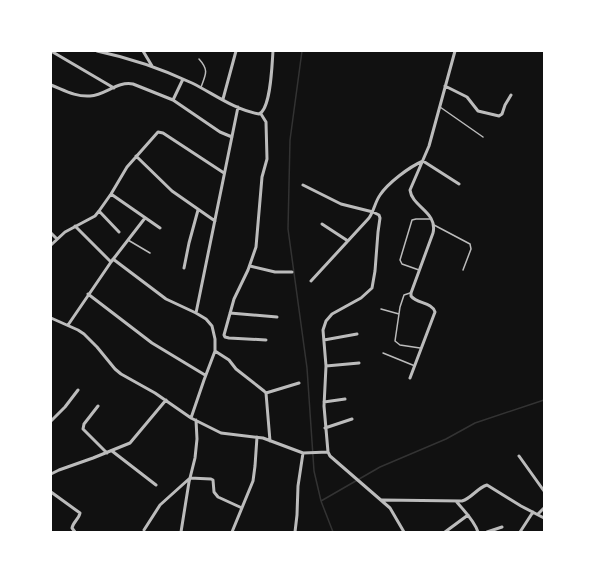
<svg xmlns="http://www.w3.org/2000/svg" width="595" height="583" viewBox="0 0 595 583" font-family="'IBM Plex Serif',serif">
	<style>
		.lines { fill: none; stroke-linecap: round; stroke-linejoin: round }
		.stream { stroke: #333; stroke-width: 1.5 }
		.service { stroke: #bcbcbc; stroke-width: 1.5 }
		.minor { stroke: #bcbcbc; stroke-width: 3 }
	</style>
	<rect width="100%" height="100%" fill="#111"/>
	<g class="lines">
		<!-- stream -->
		<path class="stream" d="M 302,51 L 290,140 L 288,229 L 307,368 L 314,471 L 321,501 L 333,532
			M 321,501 L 380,467 L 446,439 L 475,423 L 544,400"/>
		<!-- service -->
		<path class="service" d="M 199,59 C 209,70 206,74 201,87
			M 440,107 L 483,137
			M 434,225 L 470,244 L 471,249 L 463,270
			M 128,240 L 150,253
			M 419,270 L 402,264 L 400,260 L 412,220 L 416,219 L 431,219
			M 410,293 L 404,295 L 400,307 L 395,341 L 400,345 L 420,348
			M 381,309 L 399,314
			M 383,353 L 415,366"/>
		<!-- minor -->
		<path class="minor" d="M 51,51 L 114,88
			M 97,51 C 130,58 162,69 192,83 C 214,94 235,110 259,114 C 271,109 272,64 273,51
			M 143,51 L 152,66
			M 51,85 C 64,90 75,97 90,96 C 106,95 117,81 133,84 L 173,100 L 220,132 L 232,137
			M 445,86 L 467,97 L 478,111 L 499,116 L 502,114 L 505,105 L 511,95
			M 223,99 L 236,51
			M 173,100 L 183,79
			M 261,114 L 266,122 L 267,159 L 262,177 L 256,247 L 248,270 L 234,299 L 224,335 L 225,337 L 229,338 L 266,340
			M 136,156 L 172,191 L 215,221
			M 303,185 L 341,204 L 373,212 L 379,215 L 380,218 L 378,232 L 375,271 L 372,288 L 361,298 L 332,314 L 326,321 L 323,330 L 326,366 L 324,406 L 328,452 L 330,456 L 390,508 L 404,532
			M 111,194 L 160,228
			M 99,211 L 119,232
			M 322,224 L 348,241
			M 75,226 L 111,262
			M 51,233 L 57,239
			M 51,245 L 65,232 L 95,216 L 99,211 L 111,194 L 127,167 L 158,132 L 163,133 L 224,173
			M 113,259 L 166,299 L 196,313 L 206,319 L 212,326 L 215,339 L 215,351 L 204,380 L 191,418
			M 250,266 L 275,272 L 292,272
			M 184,268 L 189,243 L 198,210
			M 311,281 L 369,218 C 374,211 375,202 380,195 C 388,183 409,167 423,161 L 459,184
			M 88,294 L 152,343 L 205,375
			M 196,313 L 238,107
			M 230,313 L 277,317
			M 51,318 L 78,330 L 84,334 L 97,347 L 115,369 L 121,374 L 155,393 L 191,418 L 221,433 L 263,438 L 303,453 L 328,452
			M 68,325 L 111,262 L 145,218
			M 324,340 L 357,334
			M 215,351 L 229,360 L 236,369 L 264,391 L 266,393 L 270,441
			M 326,366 L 359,363
			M 410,378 L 435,312 C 432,302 417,304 411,296 L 411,293 L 433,233 C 438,212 412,207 410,190 L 429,146 L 455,51
			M 266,393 L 299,383
			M 324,402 L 345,399
			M 98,406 L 84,424 L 83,429 L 107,453
			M 51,421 L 65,407 L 78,390
			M 325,428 L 352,419
			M 112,451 L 156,485
			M 519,456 L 544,491
			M 51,474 L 59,470 L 93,458 L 130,443 L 166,400
			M 51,492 L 80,513 C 79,519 73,522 72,528 L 75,532
			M 382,500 L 462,501 C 472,498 477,488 487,485 L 521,506 L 544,518
			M 456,501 C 464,511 474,520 478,532
			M 538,514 L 544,508
			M 144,530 L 160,505 L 190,478 L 211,479 L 213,480 L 214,492 L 218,497 L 242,508
			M 181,532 L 189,482 L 195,458 L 197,439 L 196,420
			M 232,532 L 253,481 L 255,466 L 257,437
			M 295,532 L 297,515 L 298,486 L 303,453
			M 445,532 L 468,515
			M 487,532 L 502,527
			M 520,532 L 533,512"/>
	</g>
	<!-- border -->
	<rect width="595" height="583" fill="none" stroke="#ffffff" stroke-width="104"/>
</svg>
